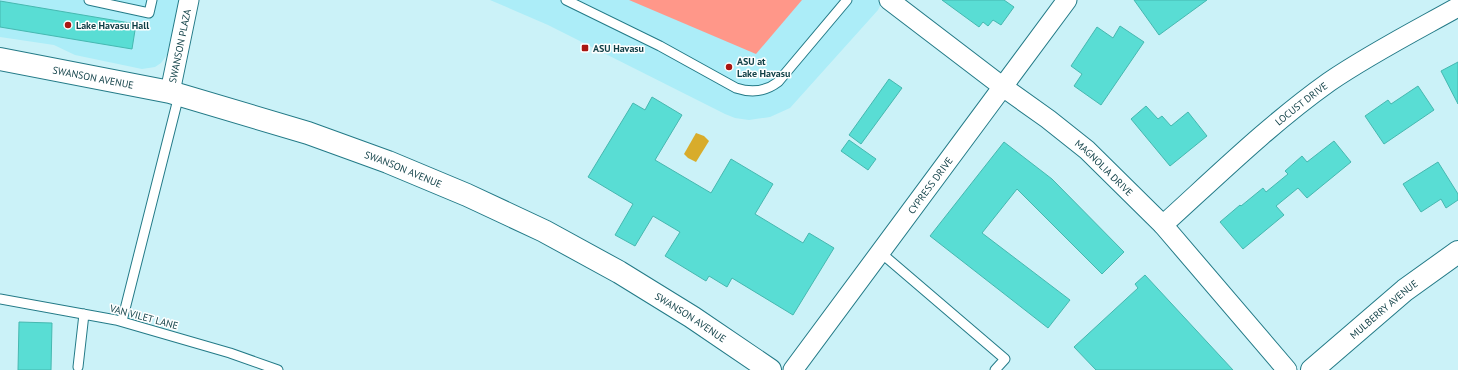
<svg xmlns="http://www.w3.org/2000/svg" width="1458" height="370" viewBox="0 0 1458 370" font-family="'PT Sans',sans-serif">
	<style>
		.built { fill: #acedf8 }
		.green { fill: #ff9789 }
		.water { fill: #d8ac2b }
		.building { fill: #59ddd4; stroke: #46b8b0 }
		.lines { fill: none; stroke-linecap: round; stroke-linejoin: round }
		.service-casing { stroke: #237a87; stroke-width: 11 }
		.minor-casing { stroke: #237a87; stroke-width: 21 }
		.tertiary-casing { stroke: #237a87; stroke-width: 24 }
		.service { stroke: #fff; stroke-width: 9 }
		.minor { stroke: #fff; stroke-width: 19 }
		.tertiary { stroke: #fff; stroke-width: 22 }
		.poi-dot { fill: #a91611; stroke: #fff; stroke-width: 1.5 }
		.labels { text-anchor: middle; dominant-baseline: central; stroke-width: 3; stroke-linejoin: round; paint-order: stroke }
		.poi-label { font-size: 10px; font-weight: bold; fill: #0f3f46; stroke: #fff; text-anchor: start }
		.street-label { font-size: 10px; fill: #0f3f46; stroke: #fff }
	</style>
	<rect width="100%" height="100%" fill="#cbf2f8"/>
	<!-- built -->
	<path class="built" d="M 0,0 L 180,0 L 167,55 L 161,63 L 155,67 L 142,69 L 75,55 L 54,45 L 0,37 Z
		M 490,0 L 883,0 L 878,10 L 790,108 L 770,117 L 749,120 L 735,118 L 725,114 L 548,25 Z"/>
	<!-- green -->
	<path class="green" d="M 629,0 L 802,0 L 756,54 Z"/>
	<!-- water -->
	<path class="water" d="M 696,133 L 704,136 L 709,141 L 696,162 L 688,158 L 684,154 Z"/>
	<!-- building -->
	<path class="building" d="M 942,0 L 1004,0 L 1014,7 L 1001,25 L 993,20 L 988,26 L 983,22 L 979,27 Z
		M 1134,0 L 1207,0 L 1159,35 Z
		M 0,1 L 136,24 L 132,49 L 0,27 Z
		M 1120,26 L 1144,42 L 1101,105 L 1074,86 L 1082,74 L 1071,66 L 1097,27 L 1113,38 Z
		M 1458,62 L 1458,104 L 1441,71 Z
		M 889,79 L 902,88 L 861,144 L 849,135 Z
		M 1418,86 L 1434,110 L 1384,144 L 1365,116 L 1388,100 L 1391,104 Z
		M 652,97 L 682,115 L 655,160 L 711,193 L 731,159 L 773,184 L 755,214 L 803,243 L 809,233 L 834,248 L 793,315 L 732,278 L 727,287 L 709,276 L 706,281 L 665,256 L 680,232 L 653,216 L 635,246 L 615,235 L 633,204 L 588,177 L 633,103 L 645,110 Z
		M 1146,106 L 1158,119 L 1162,116 L 1171,126 L 1188,112 L 1207,136 L 1170,166 L 1131,119 Z
		M 849,140 L 876,159 L 868,170 L 841,151 Z
		M 1334,141 L 1351,162 L 1307,198 L 1298,188 L 1276,206 L 1284,215 L 1243,249 L 1220,222 L 1240,205 L 1241,206 L 1263,188 L 1266,192 L 1288,174 L 1285,171 L 1302,156 L 1307,162 Z
		M 1004,142 L 1052,179 L 1124,252 L 1102,274 L 1017,189 L 982,233 L 1070,300 L 1048,328 L 930,236 Z
		M 1438,162 L 1458,194 L 1458,200 L 1446,208 L 1441,199 L 1421,212 L 1403,184 Z
		M 1145,275 L 1233,370 L 1096,370 L 1074,347 L 1138,288 L 1135,284 Z
		M 19,322 L 52,323 L 51,370 L 18,370 Z"/>
	<g class="lines">
		<defs>
			<path id="service" d="M 89,0 L 149,13 L 152,0
				M 566,0 L 660,46 L 736,88 C 751,93 765,92 778,82 L 847,0
				M 880,252 L 1005,359 L 995,370
				M 0,299 L 116,320 L 230,353 L 278,370
				M 122,321 L 179,95
				M 78,367 L 84,314"/>
			<g id="minor">
				<path id="s1" d="M 889,0 L 1003,87 L 1048,119 L 1087,150 L 1163,225 L 1287,370"/>
				<path id="s2" d="M 170,92 L 189,0"/>
				<path id="s3" d="M 1163,225 C 1217,176 1270,124 1329,82 C 1370,54 1415,31 1458,7"/>
				<path id="s4" d="M 793,370 L 1067,0"/>
			</g>
			<g id="tertiary">
				<path id="s5" d="M 0,59 L 170,92 L 308,133 L 388,162 L 467,195 L 544,231 L 619,272 L 692,317 L 770,370"/>
				<path id="s6" d="M 1312,370 L 1405,290 L 1458,252"/>
			</g>
		</defs>
		<!-- service casing -->
		<use href="#service" class="service-casing"/>
		<!-- minor casing -->
		<use href="#minor" class="minor-casing"/>
		<!-- tertiary casing -->
		<use href="#tertiary" class="tertiary-casing"/>
		<!-- service -->
		<use href="#service" class="service"/>
		<!-- minor -->
		<use href="#minor" class="minor"/>
		<!-- tertiary -->
		<use href="#tertiary" class="tertiary"/>
	</g>
	<!-- markers -->
	<g class="poi-dot">
		<circle cx="68" cy="25" r="4"/>
		<rect x="581" y="44" width="8" height="8" rx="2"/>
		<circle cx="729" cy="67" r="4"/>
	</g>
	<g class="labels">
		<!-- poi labels -->
		<g class="poi-label">
			<text x="76" y="25">Lake Havasu Hall</text>
			<text x="593" y="48">ASU Havasu</text>
			<text x="737" y="61">ASU at<tspan x="737" dy="12">Lake Havasu</tspan></text>
		</g>
		<!-- street labels -->
		<g class="street-label">
			<text stroke="none"><textPath href="#s2" startOffset="47">SWANSON PLAZA</textPath></text>
			<text stroke="none"><textPath href="#s5" startOffset="95">SWANSON AVENUE</textPath></text>
			<text stroke="none"><textPath href="#s3" startOffset="184">LOCUST DRIVE</textPath></text>
			<text stroke="none"><textPath href="#s1" startOffset="273">MAGNOLIA DRIVE</textPath></text>
			<text stroke="none"><textPath href="#s5" startOffset="419">SWANSON AVENUE</textPath></text>
			<text stroke="none"><textPath href="#s4" startOffset="230">CYPRESS DRIVE</textPath></text>
			<text stroke="none"><textPath href="#s6" startOffset="94">MULBERRY AVENUE</textPath></text>
			<text transform="translate(144 317) rotate(15)">VAN VILET LANE</text>
			<text stroke="none"><textPath href="#s5" startOffset="743">SWANSON AVENUE</textPath></text>
		</g>
	</g>
</svg>
